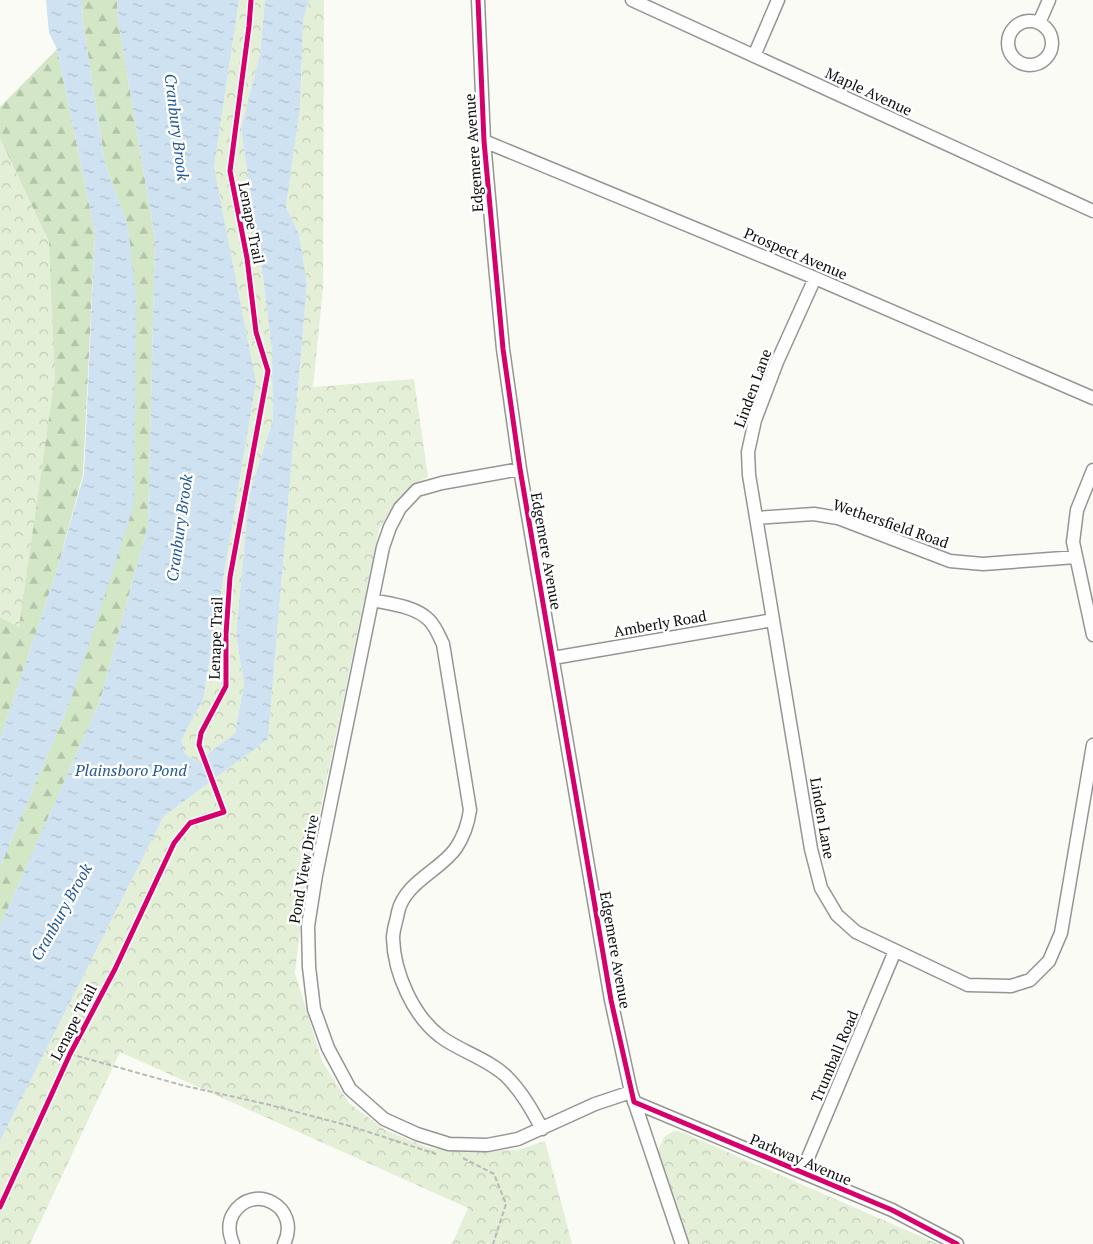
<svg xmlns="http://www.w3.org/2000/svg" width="1093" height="1244" viewBox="0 0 1093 1244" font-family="'PT Serif',serif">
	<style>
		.forest { fill: url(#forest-firs) }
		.park { fill: url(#park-crowns) }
		.water { fill: url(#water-ripples) }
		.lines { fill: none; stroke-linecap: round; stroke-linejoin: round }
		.street-casing { stroke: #959593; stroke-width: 15 }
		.path { stroke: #b9b9b8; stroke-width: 2; stroke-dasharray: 5 2.5; stroke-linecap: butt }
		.street { stroke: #fefefe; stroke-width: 12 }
		.cycleway-casing { stroke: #fff; stroke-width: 8 }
		.cycleway { stroke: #d6006c; stroke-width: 5 }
		.labels { text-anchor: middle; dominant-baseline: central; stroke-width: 5; stroke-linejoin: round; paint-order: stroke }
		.street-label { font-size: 15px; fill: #0f0f0f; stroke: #fff }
		.water-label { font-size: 16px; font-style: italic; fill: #235996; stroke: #fff }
	</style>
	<defs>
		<pattern id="forest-firs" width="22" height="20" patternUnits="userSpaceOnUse" patternTransform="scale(1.25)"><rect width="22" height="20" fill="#d3e6c6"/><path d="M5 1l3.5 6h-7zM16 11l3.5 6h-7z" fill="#b4c4a9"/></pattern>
		<pattern id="park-crowns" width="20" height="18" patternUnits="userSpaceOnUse" patternTransform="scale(1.25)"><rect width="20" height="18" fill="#e3efd7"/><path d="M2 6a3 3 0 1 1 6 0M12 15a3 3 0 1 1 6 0" fill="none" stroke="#c2ccb7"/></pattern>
		<pattern id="water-ripples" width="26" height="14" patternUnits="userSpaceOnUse" patternTransform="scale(1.25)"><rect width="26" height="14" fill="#cee2f2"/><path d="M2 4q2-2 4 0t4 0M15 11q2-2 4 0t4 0" fill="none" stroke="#b0c1ce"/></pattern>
	</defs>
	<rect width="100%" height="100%" fill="#fbfbf5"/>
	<!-- forest -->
	<path class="forest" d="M 82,0 L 117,0 L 118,20 L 155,239 L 148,525 L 100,701 L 0,926 L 0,867 L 70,702 L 128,226 L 105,163 L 83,23 Z
		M 57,49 L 95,233 L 83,474 L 57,570 L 0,740 L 0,617 L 19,627 L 49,242 L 0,139 L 0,107 Z"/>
	<!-- park -->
	<path class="park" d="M 239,0 L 265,0 L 260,54 L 241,129 L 264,285 L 272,352 L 273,420 L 249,495 L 236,635 L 244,684 L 235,733 L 197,762 L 185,754 L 181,740 L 203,700 L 256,382 L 214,167 Z
		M 309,0 L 324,0 L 323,288 L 313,387 L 414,379 L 428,477 C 400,490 395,504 379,529 L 306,878 L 295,973 L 322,1061 L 349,1103 L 385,1130 L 429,1148 L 466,1152 L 517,1150 L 545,1141 L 572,1244 L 452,1244 L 468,1208 L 120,1052 L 30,1244 L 0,1244 L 0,1141 L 164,816 L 268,739 L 307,283 L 299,234 L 286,207 L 300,107 L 303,21 Z
		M 0,139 L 49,242 L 55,377 L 19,627 L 0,617 Z
		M 674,1131 L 684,1133 L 938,1244 L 688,1244 L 658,1150 L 665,1136 Z"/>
	<!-- water -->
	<path class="water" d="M 46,0 L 82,0 L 83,23 L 105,163 L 128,226 L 136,298 L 134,505 L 70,702 L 0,867 L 0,740 L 57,570 L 84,474 L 95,233 L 57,49 L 49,33 Z
		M 117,0 L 239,0 L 214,167 L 256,382 L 203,700 L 181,740 L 185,754 L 197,762 L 235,733 L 244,684 L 236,635 L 249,495 L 273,420 L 272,352 L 264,285 L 241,129 L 260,54 L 265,0 L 309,0 L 303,21 L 300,107 L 286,207 L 299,234 L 307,283 L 268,739 L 164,816 L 0,1141 L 0,926 L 100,701 L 148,525 L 155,239 L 118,20 Z"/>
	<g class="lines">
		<defs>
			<path id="street" d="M 478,0 L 484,141 L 494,254 L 503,349 L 520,469 L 611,1000 L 631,1092 L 682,1244
				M 632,0 L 1093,211
				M1008 43a22 22 0 1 1 44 0a22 22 0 1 1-44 0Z
				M 1039,23 L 1049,0
				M 754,56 L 778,0
				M 484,141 L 815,278 L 1093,398
				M 815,278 L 777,362 L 755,420 L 748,452 L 749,475 L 811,849 L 821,888 L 837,915 L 856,932 L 968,985 L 1011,986 L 1030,980 L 1049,961 L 1061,933 L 1093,745
				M 520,469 L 442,483 L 417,490 L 400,508 L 390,527 L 383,547 L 316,875 L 308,926 L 309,967 L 314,1009 L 328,1048 L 350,1089 L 384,1119 L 417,1134 L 449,1144 L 487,1145 L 518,1139 L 595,1104 L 631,1092
				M 1093,470 L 1077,510 L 1073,542 L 1093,635
				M 756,518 L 814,514 L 838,518 L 950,561 L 983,564 L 1076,557
				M 372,600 C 390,604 415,606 429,620 C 436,627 439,636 443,644 L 470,810 C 468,824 464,836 456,848 C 441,870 405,882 398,912 C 397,920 393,929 393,938 C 394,973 413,1016 441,1037 C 462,1052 488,1059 506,1076 C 522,1092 532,1110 542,1129
				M 553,658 L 773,620
				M 634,1102 L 892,1210 L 957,1244
				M 802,1172 L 895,951
				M 233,1244 C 229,1234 227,1224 233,1214 C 253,1181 302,1207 284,1244"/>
		</defs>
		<!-- street casing -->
		<use href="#street" class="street-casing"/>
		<!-- path -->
		<path class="path" d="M 70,1054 L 185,1086 L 266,1104 L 350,1126 L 436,1154
			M 463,1158 L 494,1174 L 506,1204 L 493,1244"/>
		<!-- street -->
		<use href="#street" class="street"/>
		<defs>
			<path id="cycleway" d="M 478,0 L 484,141 L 503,349 L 520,469 L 611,1000 L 634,1102 L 892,1210 L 957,1244
				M 0,1207 L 70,1054 L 115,969 L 174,843 L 190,823 L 224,812 L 199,745 L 201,733 L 226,686 L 226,634 L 230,577 L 268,371 L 256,332 L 247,258 L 230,171 L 249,26 L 251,0"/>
		</defs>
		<!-- cycleway casing -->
		<use href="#cycleway" class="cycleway-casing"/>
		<!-- cycleway -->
		<use href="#cycleway" class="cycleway"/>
	</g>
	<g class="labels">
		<!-- street labels -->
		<g class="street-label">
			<text transform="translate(869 91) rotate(25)">Maple Avenue</text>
			<text transform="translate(473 153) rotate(-94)">Edgemere Avenue</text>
			<text transform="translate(252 223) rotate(79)">Lenape Trail</text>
			<text transform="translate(796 253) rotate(23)">Prospect Avenue</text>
			<text transform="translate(752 388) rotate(-70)">Linden Lane</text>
			<text transform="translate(891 523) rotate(19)">Wethersfield Road</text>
			<text transform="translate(547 551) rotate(80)">Edgemere Avenue</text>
			<text transform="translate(660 623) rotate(-10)">Amberly Road</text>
			<text transform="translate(215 638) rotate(-88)">Lenape Trail</text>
			<text transform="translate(823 818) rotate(80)">Linden Lane</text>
			<text transform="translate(303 869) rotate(-80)">Pond View Drive</text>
			<text transform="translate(616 950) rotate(80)">Edgemere Avenue</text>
			<text transform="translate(73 1022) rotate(-63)">Lenape Trail</text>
			<text transform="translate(834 1056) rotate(-67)">Trumball Road</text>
			<text transform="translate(801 1159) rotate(23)">Parkway Avenue</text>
		</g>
		<!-- water labels -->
		<g class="water-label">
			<text transform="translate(177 127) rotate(83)">Cranbury Brook</text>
			<text transform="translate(179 528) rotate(-82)">Cranbury Brook</text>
			<text x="131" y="770">Plainsboro Pond</text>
			<text transform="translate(61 912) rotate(-61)">Cranbury Brook</text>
		</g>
	</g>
</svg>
